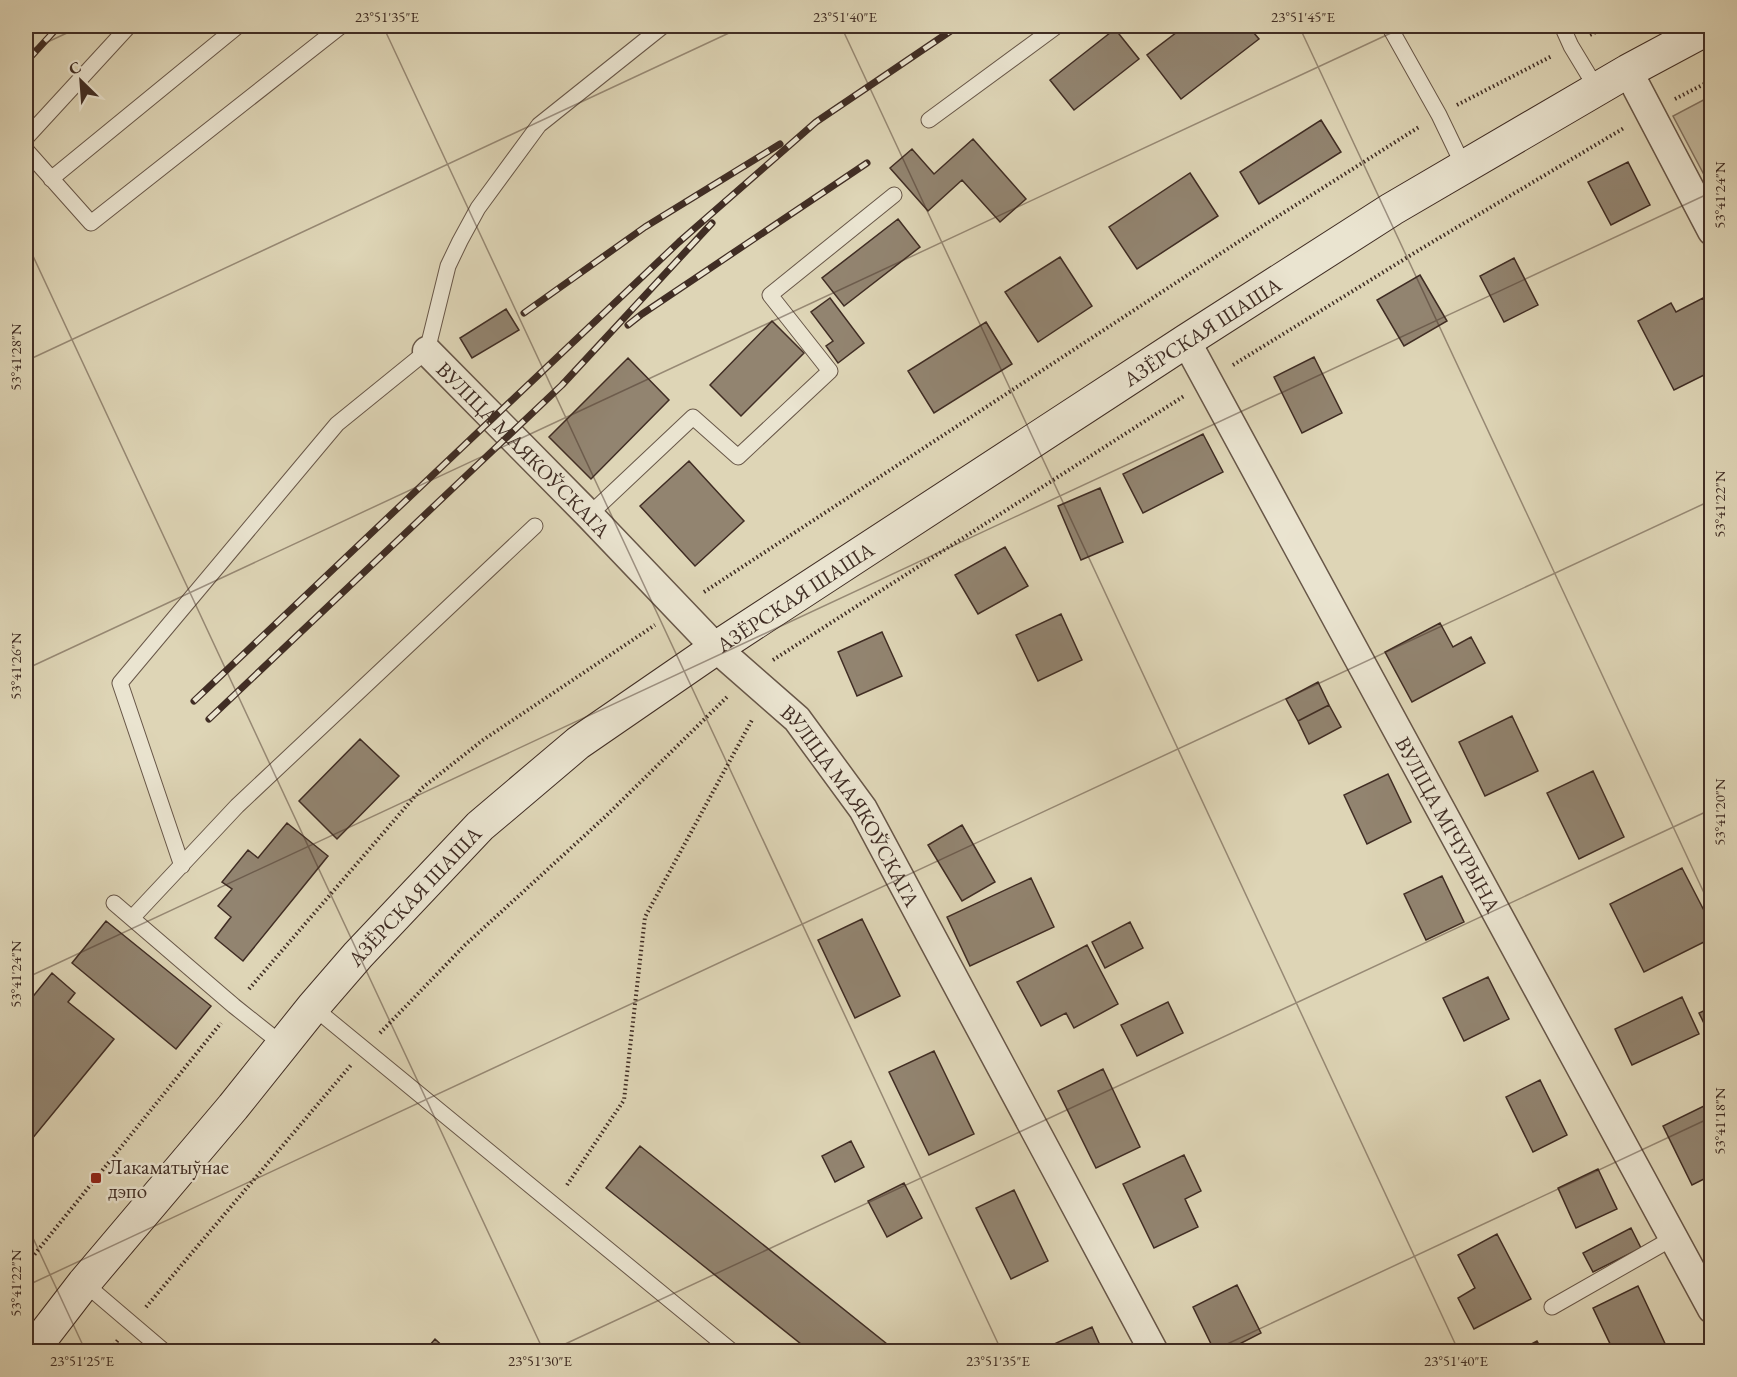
<svg xmlns="http://www.w3.org/2000/svg" width="1737" height="1377" viewBox="0 0 1737 1377" font-family="'EB Garamond',serif">
	<style>
		.green { fill: #c3b89d; stroke: #827260; stroke-width: 1.5 }
		.building { fill: #928470; stroke: #402d24; stroke-width: 1.5 }
		.lines { fill: none; stroke-linecap: round; stroke-linejoin: round }
		.service-casing { stroke: #685748; stroke-width: 17 }
		.minor-casing { stroke: #685748; stroke-width: 31 }
		.secondary-casing { stroke: #402d24; stroke-width: 35 }
		.path { stroke: #402d24; stroke-width: 4; stroke-dasharray: 1.5 3; stroke-linecap: butt }
		.service { stroke: #eae4d0; stroke-width: 15 }
		.minor { stroke: #eae4d0; stroke-width: 28 }
		.secondary { stroke: #eae4d0; stroke-width: 33 }
		.rail-casing { stroke: #402d24; stroke-width: 7 }
		.rail { stroke: #eae4d0; stroke-width: 4.5; stroke-dasharray: 14; stroke-linecap: butt }
		.ticks { fill: none; stroke: #402d24; stroke-width: 1.5; stroke-opacity: 0.45 }
		.poi-dot { fill: #8f2418; stroke: #eae4d0; stroke-width: 2 }
		.labels { text-anchor: middle; dominant-baseline: central; stroke-width: 5; stroke-linejoin: round; paint-order: stroke }
		.street-label { font-size: 21px; fill: #402d24; stroke: #eae4d0 }
		.poi-label { font-size: 21px; fill: #402d24; stroke: #eae4d0; text-anchor: start }
		.neatline { fill: none; stroke: #402d24; stroke-width: 2 }
		.ticks-label { font-size: 15px; text-anchor: middle; fill: #402d24 }
	</style>
	<rect width="100%" height="100%" fill="#ded5b6"/>
	<filter id="stains"><feTurbulence type="fractalNoise" baseFrequency=".00333" numOctaves="4"/><feColorMatrix values="0 0 0 0 .2 0 0 0 0 .09 0 0 0 0 .02 0 0 0 .5 -.17"/></filter>
	<radialGradient id="worn" r=".72"><stop offset=".6" stop-color="#630" stop-opacity="0"/><stop offset="1" stop-color="#630" stop-opacity=".3"/></radialGradient>
	<!-- green -->
	<path class="green" d="M 1711,96 L 1711,188 L 1673,116 Z"/>
	<!-- building -->
	<path class="building" d="M 1185,26 L 1248,26 L 1259,39 L 1181,99 L 1147,55 Z
		M 1115,29 L 1139,59 L 1074,110 L 1050,80 Z
		M 1321,120 L 1341,152 L 1259,204 L 1240,172 Z
		M 973,139 L 1026,199 L 1000,222 L 962,180 L 928,211 L 890,168 L 912,149 L 934,174 Z
		M 1628,162 L 1650,205 L 1611,225 L 1588,182 Z
		M 1190,173 L 1218,216 L 1137,269 L 1109,227 Z
		M 898,219 L 920,247 L 844,306 L 822,278 Z
		M 1060,257 L 1092,306 L 1038,342 L 1005,292 Z
		M 1514,258 L 1538,305 L 1504,322 L 1480,276 Z
		M 1420,275 L 1447,321 L 1404,346 L 1377,300 Z
		M 830,298 L 864,343 L 838,363 L 826,346 L 833,341 L 811,312 Z
		M 1703,298 L 1712,315 L 1712,384 L 1706,374 L 1674,390 L 1638,321 L 1671,303 L 1676,312 Z
		M 506,309 L 519,330 L 472,358 L 460,338 Z
		M 772,321 L 804,353 L 741,416 L 710,385 Z
		M 986,322 L 1012,364 L 934,413 L 908,371 Z
		M 1314,357 L 1342,413 L 1302,433 L 1274,377 Z
		M 628,358 L 669,400 L 591,479 L 549,437 Z
		M 1203,434 L 1223,472 L 1143,513 L 1123,474 Z
		M 689,461 L 744,521 L 695,566 L 640,506 Z
		M 1100,488 L 1123,542 L 1081,560 L 1058,506 Z
		M 1005,547 L 1028,586 L 978,614 L 955,575 Z
		M 1061,614 L 1082,660 L 1038,681 L 1016,635 Z
		M 1440,623 L 1453,647 L 1471,637 L 1485,663 L 1412,702 L 1385,652 Z
		M 882,632 L 902,676 L 857,696 L 838,652 Z
		M 1318,682 L 1329,705 L 1298,721 L 1286,699 Z
		M 1329,705 L 1341,727 L 1309,744 L 1298,721 Z
		M 1512,716 L 1538,771 L 1485,796 L 1459,742 Z
		M 360,739 L 399,776 L 337,839 L 299,801 Z
		M 1593,771 L 1624,837 L 1579,859 L 1547,793 Z
		M 1388,774 L 1411,822 L 1367,844 L 1344,795 Z
		M 287,823 L 328,856 L 243,961 L 215,938 L 231,917 L 218,906 L 232,889 L 222,882 L 248,850 L 258,858 Z
		M 962,825 L 995,882 L 962,901 L 928,845 Z
		M 1682,868 L 1712,926 L 1712,938 L 1644,972 L 1610,904 Z
		M 1442,876 L 1464,922 L 1426,940 L 1404,894 Z
		M 1031,878 L 1054,927 L 970,966 L 947,917 Z
		M 862,919 L 900,996 L 855,1018 L 818,940 Z
		M 106,921 L 211,1006 L 176,1049 L 72,963 Z
		M 1130,922 L 1143,948 L 1105,968 L 1092,942 Z
		M 1087,945 L 1118,1004 L 1074,1028 L 1066,1013 L 1041,1026 L 1017,982 Z
		M 52,973 L 75,993 L 68,1002 L 114,1039 L 27,1145 L 26,1144 L 26,1005 Z
		M 1488,977 L 1509,1019 L 1464,1041 L 1443,998 Z
		M 1682,997 L 1699,1034 L 1632,1065 L 1615,1029 Z
		M 1168,1002 L 1183,1033 L 1137,1056 L 1121,1025 Z
		M 1712,1007 L 1712,1040 L 1699,1013 Z
		M 934,1051 L 974,1134 L 929,1155 L 889,1072 Z
		M 1103,1069 L 1140,1147 L 1096,1168 L 1058,1091 Z
		M 1540,1080 L 1567,1135 L 1533,1152 L 1506,1097 Z
		M 1706,1105 L 1712,1116 L 1712,1175 L 1692,1185 L 1663,1126 Z
		M 851,1141 L 864,1167 L 835,1182 L 822,1156 Z
		M 640,1146 L 897,1352 L 811,1352 L 690,1255 L 606,1188 Z
		M 1184,1155 L 1201,1191 L 1185,1199 L 1198,1227 L 1154,1248 L 1123,1184 Z
		M 1598,1169 L 1617,1209 L 1576,1228 L 1558,1188 Z
		M 904,1183 L 922,1218 L 887,1237 L 868,1201 Z
		M 1014,1190 L 1048,1261 L 1011,1279 L 976,1208 Z
		M 1631,1228 L 1641,1248 L 1593,1272 L 1583,1253 Z
		M 1497,1234 L 1531,1299 L 1474,1329 L 1458,1298 L 1475,1288 L 1458,1255 Z
		M 1237,1285 L 1261,1333 L 1224,1352 L 1215,1352 L 1193,1307 Z
		M 1638,1286 L 1669,1352 L 1614,1352 L 1593,1308 Z
		M 1092,1327 L 1103,1352 L 1047,1352 L 1045,1348 Z
		M 435,1339 L 449,1352 L 424,1352 Z
		M 1537,1341 L 1541,1348 L 1548,1344 L 1552,1352 L 1516,1352 Z"/>
	<g class="lines">
		<defs>
			<path id="service" d="M 1389,26 L 1439,115 L 1464,167
				M 1562,26 L 1571,46 L 1597,89
				M 929,120 L 1057,26
				M 26,138 L 129,26
				M 26,150 L 91,223 L 341,26
				M 51,179 L 238,26
				M 589,515 L 693,417 L 738,457 L 830,371 L 770,295 L 894,195
				M 182,866 L 120,683 L 337,424 L 427,351 L 448,266 L 460,241 L 478,208 L 539,125 L 663,26
				M 114,903 L 234,1006 L 283,1045
				M 132,918 L 237,806 L 535,526
				M 313,1007 L 733,1352
				M 84,1283 L 165,1352
				M 1552,1307 L 1673,1238"/>
			<g id="minor">
				<path d="M 1628,71 L 1712,231"/>
				<path id="s1" d="M 1186,341 L 1712,1309"/>
				<path id="s2" d="M 427,351 L 589,515 L 716,648 L 797,719 L 863,809 L 1154,1352"/>
			</g>
			<g id="secondary">
				<path id="s3" d="M 31,1352 L 84,1283 L 233,1107 L 313,1007 L 358,955 L 480,826 L 578,743 L 716,648 L 1186,341 L 1392,209 L 1628,71 L 1712,26"/>
			</g>
		</defs>
		<!-- service casing -->
		<use href="#service" class="service-casing"/>
		<!-- minor casing -->
		<use href="#minor" class="minor-casing"/>
		<!-- secondary casing -->
		<use href="#secondary" class="secondary-casing"/>
		<!-- path -->
		<path class="path" d="M 1590,35 L 1608,26
			M 1675,99 L 1712,80
			M 1457,105 L 1552,56
			M 1233,365 L 1424,247 L 1624,128
			M 704,592 L 1261,227 L 1419,127
			M 773,660 L 1184,396
			M 249,989 L 422,788 L 483,740 L 655,625
			M 380,1033 L 465,945 L 606,816 L 728,696
			M 567,1185 L 624,1100 L 645,917 L 752,720
			M 26,1265 L 221,1023
			M 146,1307 L 351,1065
			M 108,1352 L 118,1340"/>
		<!-- service -->
		<use href="#service" class="service"/>
		<!-- minor -->
		<use href="#minor" class="minor"/>
		<!-- secondary -->
		<use href="#secondary" class="secondary"/>
		<defs>
			<path id="rail" d="M 26,27 L 27,26
				M 26,62 L 59,26
				M 524,313 L 645,227 L 780,144
				M 628,325 L 642,314 L 867,163
				M 194,701 L 679,242 L 816,122 L 958,26
				M 209,719 L 562,385 L 712,223"/>
		</defs>
		<!-- rail casing -->
		<use href="#rail" class="rail-casing"/>
		<!-- rail -->
		<use href="#rail" class="rail"/>
	</g>
	<!-- ticks -->
	<path class="ticks" d="M 383,26 L 1002,1352M 841,26 L 1459,1352M 1299,26 L 1712,910M 26,52 L 82,26M 26,241 L 544,1352M 26,361 L 744,26M 26,669 L 1406,26M 26,978 L 1712,192M 26,1223 L 86,1352M 26,1286 L 1712,500M 548,1352 L 1712,809M 1210,1352 L 1712,1117"/>
	<!-- markers -->
	<rect class="poi-dot" x="90" y="1172" width="12" height="12" rx="3"/>
	<g class="labels">
		<!-- street labels -->
		<g class="street-label">
			<text stroke="none"><textPath href="#s3" startOffset="1568">АЗЁРСКАЯ ШАША</textPath></text>
			<text stroke="none"><textPath href="#s2" startOffset="138">ВУЛІЦА МАЯКОЎСКАГА</textPath></text>
			<text stroke="none"><textPath href="#s3" startOffset="1082">АЗЁРСКАЯ ШАША</textPath></text>
			<text stroke="none"><textPath href="#s2" startOffset="624">ВУЛІЦА МАЯКОЎСКАГА</textPath></text>
			<text stroke="none"><textPath href="#s1" startOffset="550">ВУЛІЦА МІЧУРЫНА</textPath></text>
			<text stroke="none"><textPath href="#s3" startOffset="596">АЗЁРСКАЯ ШАША</textPath></text>
		</g>
		<!-- poi labels -->
		<g class="poi-label">
			<text x="108" y="1166">Лакаматыўнае<tspan x="108" dy="24">дэпо</tspan></text>
		</g>
	</g>
	<!-- margin -->
	<rect width="1737" height="1377" fill="none" stroke="#ded5b6" stroke-width="66"/>
	<!-- north arrow -->
	<g transform="translate(81 81) rotate(335)" stroke="#eae4d0" stroke-width="4.5" paint-order="stroke">
	<path d="M0-4.5L10 22L0 15L-10 22Z" fill="#402d24"/>
	<text y="-9" font-size="16" font-weight="bold" text-anchor="middle" fill="#402d24">С</text>
	</g>
	<rect x="33" y="33" width="1671" height="1311" class="neatline"/>
	<g class="ticks-label">
		<text x="387" y="22">23°51'35"E</text>
		<text x="845" y="22">23°51'40"E</text>
		<text x="1303" y="22">23°51'45"E</text>
		<text transform="translate(1720 195) rotate(-90)" y="5">53°41'24"N</text>
		<text transform="translate(16 357) rotate(-90)" y="5">53°41'28"N</text>
		<text transform="translate(1720 504) rotate(-90)" y="5">53°41'22"N</text>
		<text transform="translate(16 666) rotate(-90)" y="5">53°41'26"N</text>
		<text transform="translate(1720 812) rotate(-90)" y="5">53°41'20"N</text>
		<text transform="translate(16 974) rotate(-90)" y="5">53°41'24"N</text>
		<text transform="translate(1720 1121) rotate(-90)" y="5">53°41'18"N</text>
		<text transform="translate(16 1283) rotate(-90)" y="5">53°41'22"N</text>
		<text x="82" y="1366">23°51'25"E</text>
		<text x="540" y="1366">23°51'30"E</text>
		<text x="998" y="1366">23°51'35"E</text>
		<text x="1456" y="1366">23°51'40"E</text>
	</g>
	<rect width="100%" height="100%" filter="url(#stains)"/>
	<rect width="100%" height="100%" fill="url(#worn)"/>
</svg>
